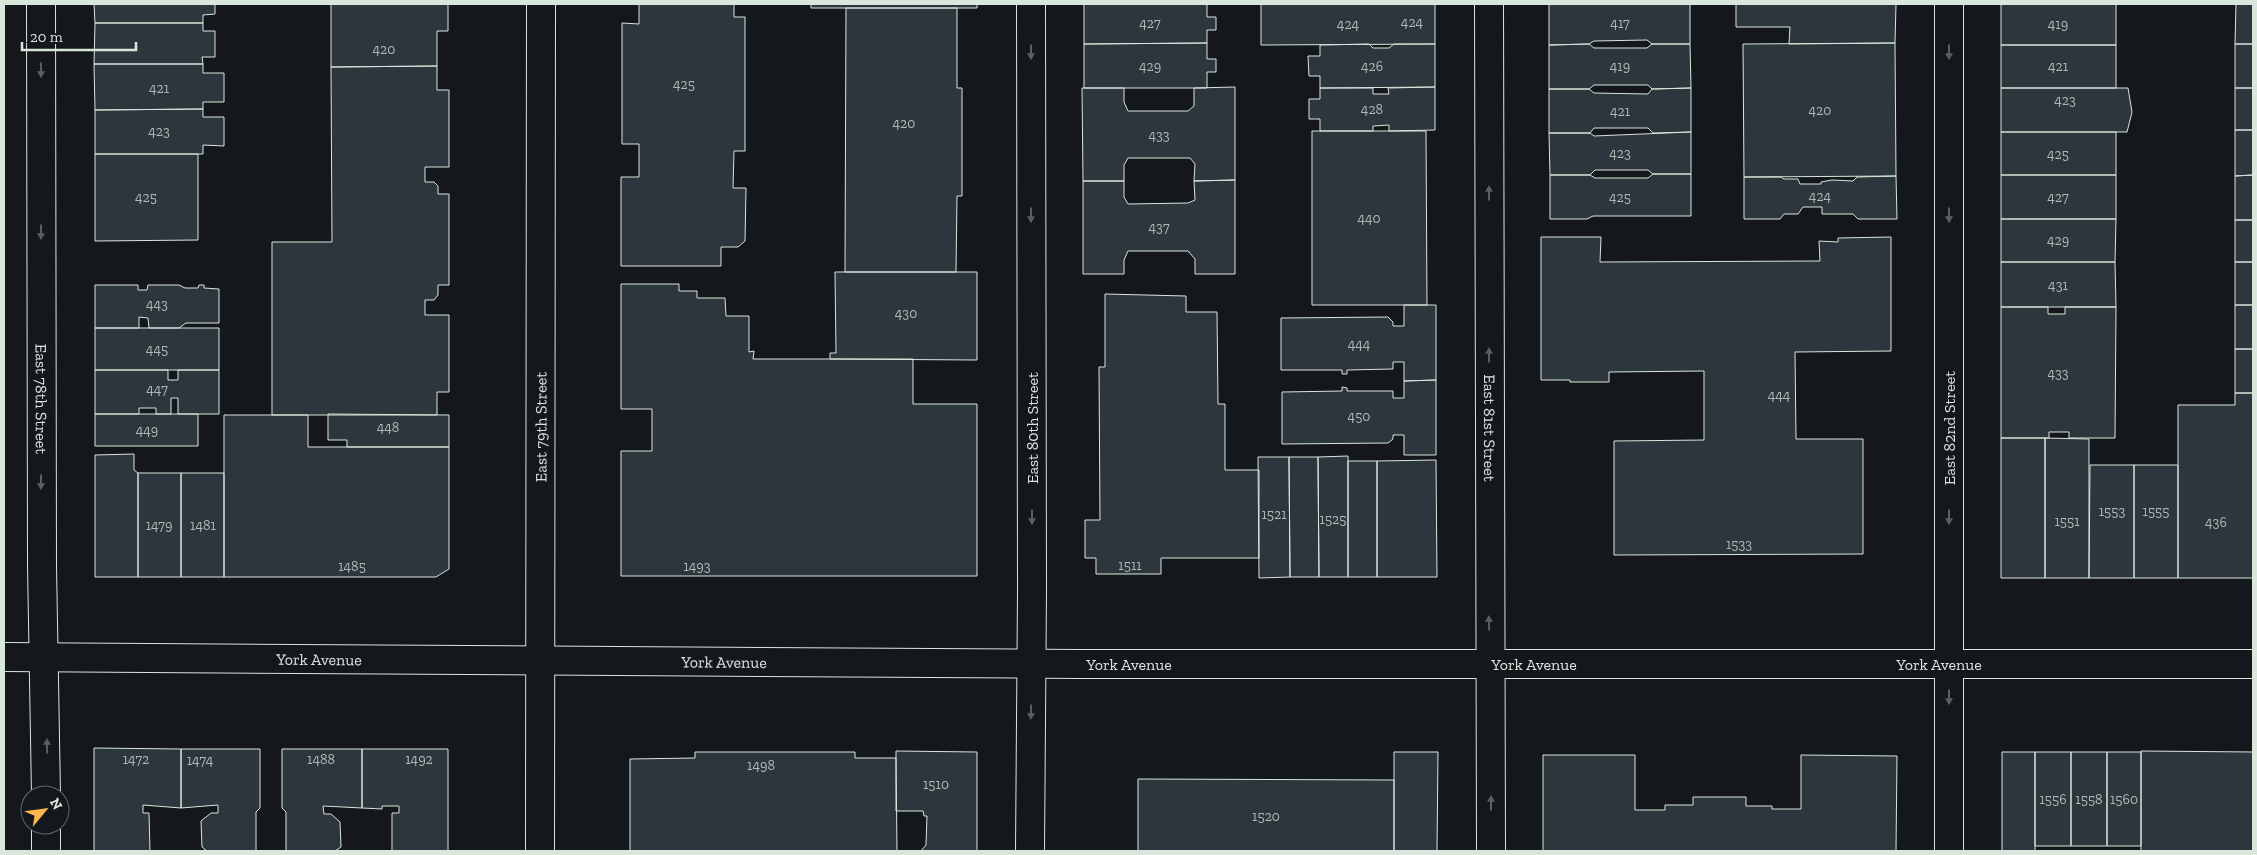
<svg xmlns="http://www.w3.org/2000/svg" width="2257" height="855" viewBox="0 0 2257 855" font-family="'Zilla Slab',serif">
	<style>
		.building { fill: #2c363c; stroke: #d8e6dc }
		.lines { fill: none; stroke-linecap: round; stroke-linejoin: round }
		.minor-casing { stroke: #d8e6dc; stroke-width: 30 }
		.secondary-casing { stroke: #d8e6dc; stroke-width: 30 }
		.minor { stroke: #14181c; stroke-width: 28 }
		.secondary { stroke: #14181c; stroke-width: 28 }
		.oneway { fill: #59605f }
		.labels { text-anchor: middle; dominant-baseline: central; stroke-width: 4; stroke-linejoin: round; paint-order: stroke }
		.number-label { font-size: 14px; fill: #adbab4 }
		.street-label { font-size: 16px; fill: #d8e6dc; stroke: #14181c }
	</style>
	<rect width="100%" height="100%" fill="#14181c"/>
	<!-- building -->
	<path class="building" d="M 94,4 L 215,4 L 215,14 L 203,15 L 203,23 L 95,23 Z
		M 331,4 L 448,4 L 448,31 L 437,31 L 437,66 L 331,67 Z
		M 639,4 L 734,4 L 734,17 L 745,17 L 745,151 L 734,151 L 733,188 L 746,188 L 745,241 L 738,247 L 721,247 L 721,266 L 621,266 L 621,177 L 639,177 L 639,144 L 622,144 L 622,23 L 639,24 Z
		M 811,4 L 977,4 L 977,8 L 811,8 Z
		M 1084,4 L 1207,4 L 1207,17 L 1216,17 L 1216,30 L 1207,30 L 1207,43 L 1084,44 Z
		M 1261,4 L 1435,4 L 1435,44 L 1261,45 Z
		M 1549,4 L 1690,4 L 1690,44 L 1652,44 L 1647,40 L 1594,41 L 1589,44 L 1549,45 Z
		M 1736,4 L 1896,4 L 1895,43 L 1789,44 L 1790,27 L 1736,27 Z
		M 2001,4 L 2116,4 L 2116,45 L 2001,45 Z
		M 2236,4 L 2253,4 L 2253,44 L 2235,44 Z
		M 846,8 L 957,8 L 957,88 L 962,88 L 962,196 L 957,196 L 956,272 L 845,272 Z
		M 95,23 L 203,23 L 203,31 L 215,31 L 215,57 L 202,57 L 203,64 L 94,64 Z
		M 1207,43 L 1207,59 L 1216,59 L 1216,72 L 1207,72 L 1207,88 L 1084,88 L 1084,44 Z
		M 1895,43 L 1896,176 L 1744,177 L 1743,44 Z
		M 1369,44 L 1373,48 L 1389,48 L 1394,44 L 1435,44 L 1435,87 L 1320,88 L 1320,76 L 1309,76 L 1308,56 L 1320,56 L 1320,45 Z
		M 1589,44 L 1594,48 L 1647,48 L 1652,44 L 1690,44 L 1691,88 L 1652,89 L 1648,85 L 1594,85 L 1589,89 L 1549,89 L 1549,45 Z
		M 2235,44 L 2253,44 L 2253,88 L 2235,88 Z
		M 2001,45 L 2116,45 L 2116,88 L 2001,88 Z
		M 94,64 L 203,64 L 203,73 L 224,73 L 224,102 L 203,102 L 203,109 L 95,110 Z
		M 437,66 L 437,90 L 449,90 L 449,167 L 425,167 L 425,182 L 434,182 L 438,186 L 438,194 L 449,194 L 449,285 L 438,285 L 438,295 L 434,300 L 425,300 L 425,315 L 449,315 L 449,392 L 437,392 L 437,415 L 272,415 L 272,242 L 332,242 L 331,67 Z
		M 1235,87 L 1235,180 L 1194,181 L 1195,164 L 1190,158 L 1128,158 L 1124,165 L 1124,181 L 1083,181 L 1082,88 L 1124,88 L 1124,102 L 1128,111 L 1188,111 L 1194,106 L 1194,88 Z
		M 1435,87 L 1435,130 L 1389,131 L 1389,125 L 1373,126 L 1373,131 L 1320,131 L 1320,119 L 1309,119 L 1309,99 L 1320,99 L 1320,88 L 1373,88 L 1373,94 L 1389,94 L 1388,88 Z
		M 1691,88 L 1691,132 L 1653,133 L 1648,128 L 1594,128 L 1590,133 L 1549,133 L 1549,89 L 1589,89 L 1594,93 L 1648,94 L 1652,89 Z
		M 2001,88 L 2128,88 L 2132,112 L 2127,132 L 2001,132 Z
		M 2235,88 L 2253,88 L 2253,130 L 2235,130 Z
		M 203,109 L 203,117 L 224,117 L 224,146 L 203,145 L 203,154 L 95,154 L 95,110 Z
		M 2235,130 L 2253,130 L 2253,175 L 2235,176 Z
		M 1312,131 L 1426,131 L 1427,305 L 1312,305 Z
		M 1691,132 L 1691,174 L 1653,174 L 1648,170 L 1595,170 L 1590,175 L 1550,175 L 1549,133 L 1590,133 L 1594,136 Z
		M 2001,132 L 2116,132 L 2116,175 L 2001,175 Z
		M 95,154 L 198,154 L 198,240 L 95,241 Z
		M 1653,174 L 1691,174 L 1691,216 L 1593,216 L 1587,219 L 1550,219 L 1550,175 L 1590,175 L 1595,178 L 1648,178 Z
		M 2001,175 L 2116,175 L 2116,219 L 2001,219 Z
		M 2253,175 L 2253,220 L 2235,220 L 2235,176 Z
		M 1896,176 L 1897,219 L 1858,219 L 1853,214 L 1822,214 L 1822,207 L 1803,207 L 1798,214 L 1784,214 L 1780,219 L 1744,219 L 1744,177 L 1781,177 L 1784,179 L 1798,179 L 1800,184 L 1821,184 L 1821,182 L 1832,180 L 1853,181 L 1857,177 Z
		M 1235,180 L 1235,274 L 1195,274 L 1195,259 L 1188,251 L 1128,251 L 1124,260 L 1124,274 L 1083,274 L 1083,181 L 1124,181 L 1124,197 L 1128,204 L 1188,203 L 1195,200 L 1194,181 Z
		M 2001,219 L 2116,219 L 2115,262 L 2001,262 Z
		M 2235,220 L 2253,220 L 2253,262 L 2235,262 Z
		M 1541,237 L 1601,237 L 1600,262 L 1820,261 L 1819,241 L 1838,242 L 1838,238 L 1891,237 L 1891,351 L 1795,352 L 1796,439 L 1863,439 L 1863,554 L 1614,555 L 1614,441 L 1704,440 L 1704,371 L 1609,372 L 1609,382 L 1570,382 L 1570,380 L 1541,380 Z
		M 2001,262 L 2115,262 L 2116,307 L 2001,307 Z
		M 2235,262 L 2253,262 L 2253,305 L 2235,305 Z
		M 835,272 L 977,272 L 977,360 L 830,359 L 830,353 L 836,353 Z
		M 621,284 L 679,284 L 679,291 L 697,291 L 697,298 L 725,298 L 726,316 L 749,316 L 749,352 L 754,351 L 753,359 L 913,359 L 913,404 L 977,404 L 977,576 L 621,576 L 621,451 L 652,451 L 652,409 L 621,409 Z
		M 95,285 L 138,285 L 138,290 L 147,290 L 148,285 L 179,285 L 185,288 L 198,288 L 199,285 L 204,285 L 204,288 L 219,289 L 219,323 L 186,323 L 179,328 L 149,328 L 148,318 L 139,317 L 139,328 L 95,328 Z
		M 1105,294 L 1186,296 L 1186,312 L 1217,312 L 1218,404 L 1225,404 L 1225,470 L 1259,470 L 1259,558 L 1161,558 L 1161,574 L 1096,574 L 1096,558 L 1085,558 L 1085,520 L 1100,520 L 1099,367 L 1105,367 Z
		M 1404,305 L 1436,305 L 1436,380 L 1404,381 L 1404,362 L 1393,362 L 1393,369 L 1347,370 L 1347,374 L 1342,374 L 1342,370 L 1281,370 L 1281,318 L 1388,317 L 1393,322 L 1393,326 L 1404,326 Z
		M 2235,305 L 2253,305 L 2253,349 L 2235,349 Z
		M 2001,307 L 2048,307 L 2048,314 L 2065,314 L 2065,307 L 2116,307 L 2115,438 L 2069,438 L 2069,432 L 2049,432 L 2049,438 L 2001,438 Z
		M 95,328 L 219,328 L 219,370 L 95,370 Z
		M 2235,349 L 2253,349 L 2253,393 L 2235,393 Z
		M 95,370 L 168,370 L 168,380 L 178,380 L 178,370 L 219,370 L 219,414 L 178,414 L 178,398 L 171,398 L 171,414 L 156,414 L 156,408 L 139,408 L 139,414 L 95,414 Z
		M 1436,380 L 1436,455 L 1404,455 L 1404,435 L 1393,435 L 1393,439 L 1388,443 L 1282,444 L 1282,392 L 1342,391 L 1342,387 L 1347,388 L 1347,391 L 1393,391 L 1393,398 L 1404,398 L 1404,381 Z
		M 2235,393 L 2253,393 L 2253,578 L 2178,578 L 2178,405 L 2235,405 Z
		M 95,414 L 198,414 L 198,446 L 95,446 Z
		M 328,414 L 449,415 L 449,447 L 347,447 L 347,440 L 328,440 Z
		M 224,415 L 308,415 L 308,447 L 449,447 L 449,569 L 436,577 L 224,577 Z
		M 2001,438 L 2045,438 L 2045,578 L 2001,578 Z
		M 2045,438 L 2089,439 L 2089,578 L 2045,578 Z
		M 134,454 L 134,470 L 138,473 L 138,577 L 95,577 L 95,455 Z
		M 1348,456 L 1348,577 L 1319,577 L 1318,457 Z
		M 1258,457 L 1289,457 L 1290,577 L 1259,578 Z
		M 1289,457 L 1318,457 L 1319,577 L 1290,577 Z
		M 1436,460 L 1437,577 L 1377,577 L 1377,461 Z
		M 1348,461 L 1377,461 L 1377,577 L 1348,577 Z
		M 2090,465 L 2134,465 L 2134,578 L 2089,578 Z
		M 2134,465 L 2178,465 L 2178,578 L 2134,578 Z
		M 138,473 L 181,473 L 181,577 L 138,577 Z
		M 181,473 L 224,473 L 224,577 L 181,577 Z
		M 94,748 L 181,749 L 181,808 L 143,805 L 143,813 L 149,813 L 150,851 L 94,851 Z
		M 181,749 L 260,749 L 260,808 L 256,812 L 256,851 L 207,851 L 202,847 L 201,821 L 211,813 L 218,813 L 218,805 L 181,808 Z
		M 282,749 L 362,749 L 362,808 L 323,806 L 324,814 L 331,814 L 340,822 L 341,847 L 335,851 L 286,851 L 286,812 L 282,808 Z
		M 362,749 L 448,749 L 448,851 L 392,851 L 392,813 L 399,813 L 399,806 L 382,806 L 382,809 L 362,808 Z
		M 896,751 L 977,752 L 977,851 L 897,851 L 921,851 L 926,845 L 927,816 L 924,816 L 923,811 L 896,811 Z
		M 2141,751 L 2253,752 L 2253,851 L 2141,851 Z
		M 695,752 L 855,752 L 855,758 L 896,758 L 897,851 L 630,851 L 630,759 L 695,758 Z
		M 1394,752 L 1438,752 L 1437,851 L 1394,851 Z
		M 2002,752 L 2035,752 L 2035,851 L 2002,851 Z
		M 2035,752 L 2071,752 L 2071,846 L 2035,846 Z
		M 2071,752 L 2107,752 L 2107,846 L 2071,846 Z
		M 2107,752 L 2141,752 L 2141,846 L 2107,846 Z
		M 1543,755 L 1635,755 L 1635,810 L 1665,810 L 1665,805 L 1693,805 L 1693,797 L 1746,797 L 1746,806 L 1772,806 L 1772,809 L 1801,809 L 1801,755 L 1897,756 L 1896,851 L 1543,851 Z
		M 1138,779 L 1394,780 L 1394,851 L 1138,851 Z"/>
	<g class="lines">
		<defs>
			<g id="minor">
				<path id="s1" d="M 41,4 L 42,565 L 46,795"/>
				<path id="s2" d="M 1489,4 L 1491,851"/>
				<path d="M 46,851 L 46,825"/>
				<path d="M 1030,851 L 1032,591 L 1031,4"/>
				<path d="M 1949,851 L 1949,4"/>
			</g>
			<g id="secondary">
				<path id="s3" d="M 4,657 L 1078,664 L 2253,664"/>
				<path id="s4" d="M 540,851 L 541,4"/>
			</g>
		</defs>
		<!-- minor casing -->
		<use href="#minor" class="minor-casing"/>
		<!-- secondary casing -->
		<use href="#secondary" class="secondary-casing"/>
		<!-- minor -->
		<use href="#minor" class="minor"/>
		<!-- secondary -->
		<use href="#secondary" class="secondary"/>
	</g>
	<!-- one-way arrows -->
	<defs><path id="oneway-solid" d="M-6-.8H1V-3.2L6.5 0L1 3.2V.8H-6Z" transform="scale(1.25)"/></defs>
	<g class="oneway">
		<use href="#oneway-solid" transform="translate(1031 52) rotate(90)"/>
		<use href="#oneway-solid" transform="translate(1949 52) rotate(90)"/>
		<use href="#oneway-solid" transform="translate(41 70) rotate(90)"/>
		<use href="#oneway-solid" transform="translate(1489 193) rotate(-90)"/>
		<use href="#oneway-solid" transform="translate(1031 215) rotate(90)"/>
		<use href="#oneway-solid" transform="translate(1949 215) rotate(90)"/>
		<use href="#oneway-solid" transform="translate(41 232) rotate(90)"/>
		<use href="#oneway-solid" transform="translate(1489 355) rotate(-90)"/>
		<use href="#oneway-solid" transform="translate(41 482) rotate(90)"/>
		<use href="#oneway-solid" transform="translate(1032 517) rotate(90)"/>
		<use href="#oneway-solid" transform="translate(1949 517) rotate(90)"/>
		<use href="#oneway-solid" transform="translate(1489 623) rotate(-91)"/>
		<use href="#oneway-solid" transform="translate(1949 697) rotate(90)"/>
		<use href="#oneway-solid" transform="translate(1031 712) rotate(91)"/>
		<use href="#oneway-solid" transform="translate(47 746) rotate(-90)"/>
		<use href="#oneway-solid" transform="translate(1491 803) rotate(-90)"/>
	</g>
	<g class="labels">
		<!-- number labels -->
		<g class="number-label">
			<text x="1412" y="22">424</text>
			<text x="1150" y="23">427</text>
			<text x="1620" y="23">417</text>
			<text x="1348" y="24">424</text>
			<text x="2058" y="24">419</text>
			<text x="384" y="49">420</text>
			<text x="1150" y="66">429</text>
			<text x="1372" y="66">426</text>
			<text x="1620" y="66">419</text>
			<text x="2058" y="66">421</text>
			<text x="684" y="84">425</text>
			<text x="159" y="88">421</text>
			<text x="2065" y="100">423</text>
			<text x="1372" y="109">428</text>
			<text x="1820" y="110">420</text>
			<text x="1620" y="111">421</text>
			<text x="904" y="123">420</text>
			<text x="159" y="131">423</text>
			<text x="1159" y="135">433</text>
			<text x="1620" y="153">423</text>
			<text x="2058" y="154">425</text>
			<text x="1820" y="196">424</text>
			<text x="146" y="197">425</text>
			<text x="1620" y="197">425</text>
			<text x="2058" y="197">427</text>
			<text x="1369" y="218">440</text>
			<text x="1159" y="227">437</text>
			<text x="2058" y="240">429</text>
			<text x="2058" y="285">431</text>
			<text x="157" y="304">443</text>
			<text x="906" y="313">430</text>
			<text x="1359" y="344">444</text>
			<text x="157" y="349">445</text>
			<text x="2058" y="373">433</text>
			<text x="157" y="389">447</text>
			<text x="1779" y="395">444</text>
			<text x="1359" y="416">450</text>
			<text x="388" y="427">448</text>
			<text x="147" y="430">449</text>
			<text x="2112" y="511">1553</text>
			<text x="2156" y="511">1555</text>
			<text x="1274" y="514">1521</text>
			<text x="1333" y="519">1525</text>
			<text x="2067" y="521">1551</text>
			<text x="2216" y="522">436</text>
			<text x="159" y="525">1479</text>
			<text x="203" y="525">1481</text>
			<text x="1739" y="544">1533</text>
			<text x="1130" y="565">1511</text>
			<text x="352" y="566">1485</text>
			<text x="697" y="566">1493</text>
			<text x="136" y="759">1472</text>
			<text x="321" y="759">1488</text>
			<text x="419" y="759">1492</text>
			<text x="200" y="760">1474</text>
			<text x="761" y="765">1498</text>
			<text x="936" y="784">1510</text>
			<text x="2053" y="799">1556</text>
			<text x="2089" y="799">1558</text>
			<text x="2124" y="799">1560</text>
			<text x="1266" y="816">1520</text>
		</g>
		<!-- street labels -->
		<g class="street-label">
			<text stroke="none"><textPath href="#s1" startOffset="395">East 78th Street</textPath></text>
			<text stroke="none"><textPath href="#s4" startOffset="424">East 79th Street</textPath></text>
			<text transform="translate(1032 428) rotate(-90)">East 80th Street</text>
			<text stroke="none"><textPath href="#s2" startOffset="424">East 81st Street</textPath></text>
			<text transform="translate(1949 428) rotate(-90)">East 82nd Street</text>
			<text stroke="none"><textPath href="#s3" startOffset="315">York Avenue</textPath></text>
			<text stroke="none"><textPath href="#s3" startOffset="720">York Avenue</textPath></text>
			<text stroke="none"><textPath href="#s3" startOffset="1125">York Avenue</textPath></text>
			<text stroke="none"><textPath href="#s3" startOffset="1530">York Avenue</textPath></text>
			<text stroke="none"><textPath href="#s3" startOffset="1935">York Avenue</textPath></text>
		</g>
	</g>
	<!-- border -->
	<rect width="2257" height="855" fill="none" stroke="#d8e6dc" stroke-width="10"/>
	<!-- north arrow -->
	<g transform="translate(45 810) rotate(61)"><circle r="24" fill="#14181c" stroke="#626a69"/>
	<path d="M0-4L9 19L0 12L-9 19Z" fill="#ffb74d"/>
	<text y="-8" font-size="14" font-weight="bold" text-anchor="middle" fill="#d8e6dc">N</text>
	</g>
	<!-- scale -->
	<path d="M22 42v8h114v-8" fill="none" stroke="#d8e6dc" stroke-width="2.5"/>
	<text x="30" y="42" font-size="15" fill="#d8e6dc" stroke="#14181c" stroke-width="4" paint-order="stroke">20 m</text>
</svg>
